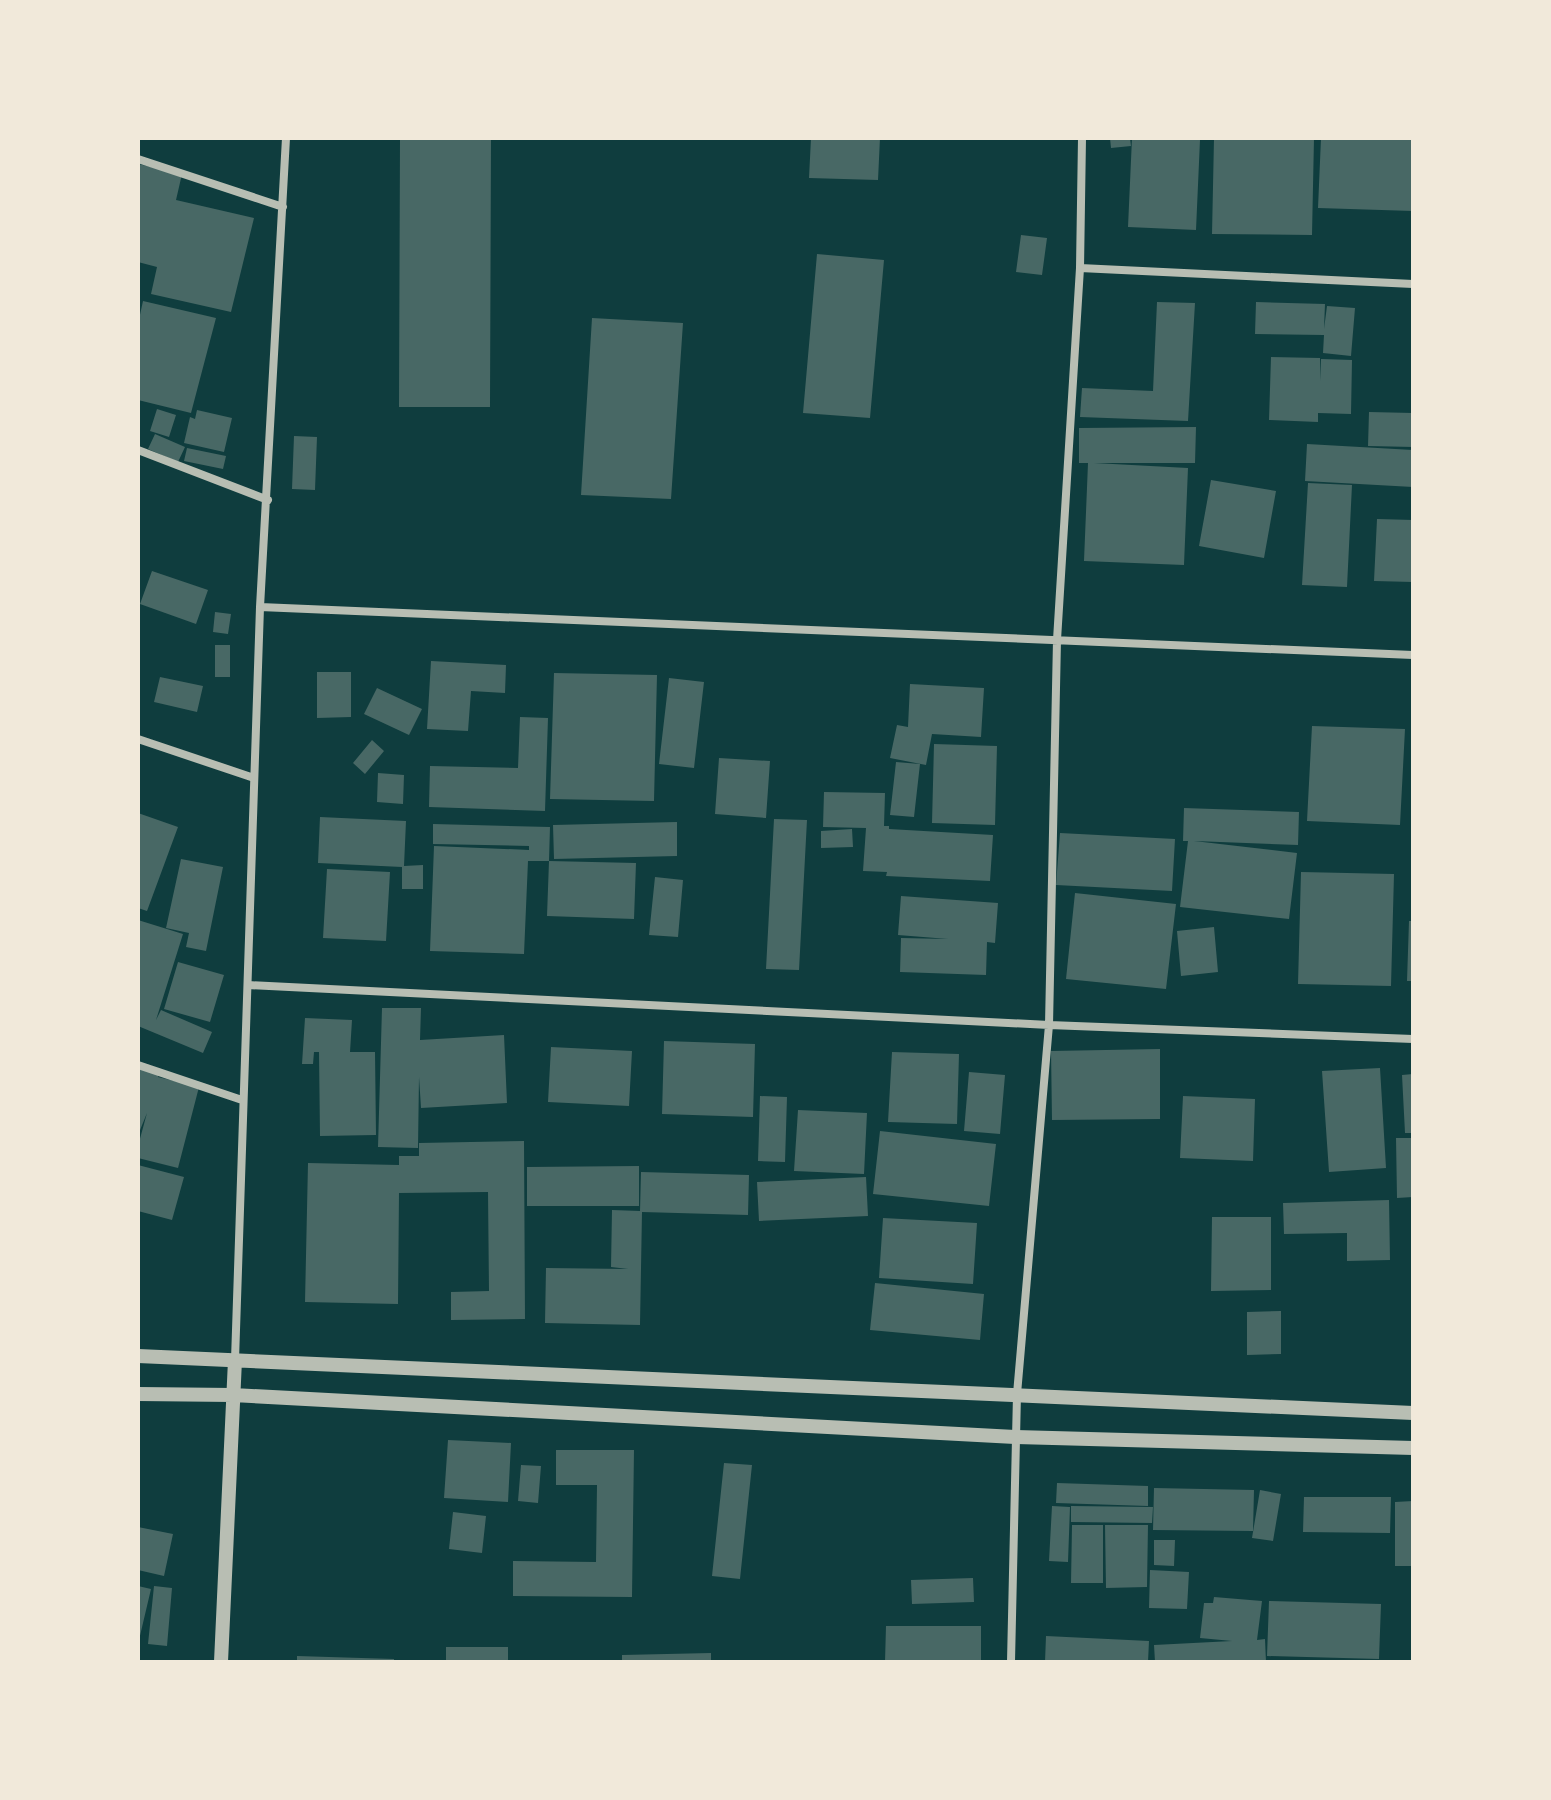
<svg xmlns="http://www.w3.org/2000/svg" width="1551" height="1800" viewBox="0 0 1551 1800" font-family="Figtree,sans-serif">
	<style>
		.building { fill: #486865 }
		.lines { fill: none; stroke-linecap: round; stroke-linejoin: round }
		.minor { stroke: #b8beb3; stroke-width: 8 }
		.tertiary { stroke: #b8beb3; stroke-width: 14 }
	</style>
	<rect width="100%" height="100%" fill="#0f3d3e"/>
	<!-- building -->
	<path class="building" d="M 400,138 L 491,138 L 490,407 L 399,407 Z
		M 811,138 L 880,138 L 878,180 L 809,178 Z
		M 1110,138 L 1130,138 L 1131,146 L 1111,148 Z
		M 1132,138 L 1200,140 L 1196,230 L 1128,227 Z
		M 1214,138 L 1314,138 L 1312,235 L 1212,234 Z
		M 1321,138 L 1413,138 L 1413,211 L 1318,208 Z
		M 138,164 L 182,174 L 176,200 L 254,218 L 231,312 L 151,294 L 157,267 L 138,262 Z
		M 1021,235 L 1047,238 L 1042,275 L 1016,272 Z
		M 817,254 L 884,260 L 870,418 L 803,413 Z
		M 143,301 L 216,318 L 191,413 L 138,400 L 138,324 Z
		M 1157,302 L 1195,303 L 1188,421 L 1080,417 L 1082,388 L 1153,391 Z
		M 1256,302 L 1325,304 L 1324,329 L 1327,306 L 1355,308 L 1351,356 L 1323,353 L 1324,335 L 1255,334 Z
		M 592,318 L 683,323 L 671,499 L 581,495 Z
		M 1271,357 L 1320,358 L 1320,381 L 1321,359 L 1352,360 L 1351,414 L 1318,413 L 1318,422 L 1269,420 Z
		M 157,409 L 176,415 L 169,437 L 150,431 Z
		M 197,410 L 232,418 L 224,452 L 184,443 L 190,417 L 195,419 Z
		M 1369,412 L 1413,413 L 1413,447 L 1368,446 Z
		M 1196,427 L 1195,463 L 1094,463 L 1188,468 L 1184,565 L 1084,561 L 1088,463 L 1079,463 L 1079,428 Z
		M 155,434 L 185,447 L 178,462 L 148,449 Z
		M 294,436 L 317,437 L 315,490 L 292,489 Z
		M 1307,444 L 1413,450 L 1413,487 L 1305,481 Z
		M 187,448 L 226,456 L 223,469 L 184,461 Z
		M 1211,480 L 1276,491 L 1264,558 L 1199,546 Z
		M 1308,483 L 1352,485 L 1347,587 L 1302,585 Z
		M 1377,519 L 1413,520 L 1413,582 L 1374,581 Z
		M 152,571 L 208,590 L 196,624 L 140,604 Z
		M 215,612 L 231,614 L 228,634 L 213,632 Z
		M 215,645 L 230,645 L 230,677 L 215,677 Z
		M 431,661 L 506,665 L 505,693 L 471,691 L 468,731 L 427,729 Z
		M 317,672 L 351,672 L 351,717 L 317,718 Z
		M 554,673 L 657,675 L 654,801 L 550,799 Z
		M 160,677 L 203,686 L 197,712 L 154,702 Z
		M 669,678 L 704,682 L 694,768 L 659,764 Z
		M 910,684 L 984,688 L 981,737 L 932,734 L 926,765 L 890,758 L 897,725 L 908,727 Z
		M 377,688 L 422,709 L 409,735 L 364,714 Z
		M 520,717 L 548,718 L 545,811 L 429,807 L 430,766 L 518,768 Z
		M 1312,726 L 1405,729 L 1400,825 L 1307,821 Z
		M 372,740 L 384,751 L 365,774 L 353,763 Z
		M 934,744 L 997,746 L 995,825 L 932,823 Z
		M 719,758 L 770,761 L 766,818 L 715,814 Z
		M 896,762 L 920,764 L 914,817 L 890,815 Z
		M 378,773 L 404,775 L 403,804 L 377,802 Z
		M 824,792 L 885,793 L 884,826 L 889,826 L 889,829 L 993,835 L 990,881 L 886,876 L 887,872 L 863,871 L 866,828 L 823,827 Z
		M 1184,808 L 1299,812 L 1298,845 L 1194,841 L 1297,853 L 1289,919 L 1180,907 L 1188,841 L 1183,841 Z
		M 138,813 L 178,827 L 147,911 L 138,908 Z
		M 320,817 L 406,821 L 404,866 L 423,865 L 423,889 L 402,889 L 402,867 L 318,863 Z
		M 774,819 L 807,820 L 799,970 L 766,969 Z
		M 677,822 L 677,856 L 554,859 L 553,825 Z
		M 433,824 L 550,827 L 549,861 L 636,863 L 634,919 L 547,916 L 549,861 L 528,861 L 524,954 L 430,951 L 434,846 L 529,850 L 529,846 L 433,844 Z
		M 852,829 L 853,847 L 821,848 L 821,831 Z
		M 1060,833 L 1175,839 L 1172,891 L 1056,885 Z
		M 181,859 L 223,867 L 206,951 L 186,947 L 189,933 L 166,928 Z
		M 327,869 L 390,872 L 386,941 L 323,938 Z
		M 1301,872 L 1394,874 L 1391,986 L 1298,984 Z
		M 655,877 L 683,880 L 678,937 L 649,935 Z
		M 1075,893 L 1176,904 L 1166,989 L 1066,979 Z
		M 901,896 L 998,903 L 995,943 L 987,942 L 986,975 L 900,972 L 901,938 L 948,939 L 898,935 Z
		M 138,920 L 183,934 L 156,1020 L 161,1010 L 212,1032 L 203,1053 L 138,1026 Z
		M 1409,921 L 1413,921 L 1413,981 L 1407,981 Z
		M 1214,927 L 1218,972 L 1181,976 L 1177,931 Z
		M 178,962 L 224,975 L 210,1022 L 164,1009 Z
		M 382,1008 L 421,1008 L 420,1040 L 504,1035 L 507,1103 L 421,1108 L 419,1077 L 418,1148 L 378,1147 Z
		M 305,1018 L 352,1020 L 350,1052 L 375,1052 L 376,1135 L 320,1136 L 319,1052 L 314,1052 L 313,1064 L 302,1064 Z
		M 664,1041 L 755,1044 L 753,1117 L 662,1114 Z
		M 551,1047 L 632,1051 L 629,1106 L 548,1102 Z
		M 1160,1049 L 1160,1119 L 1052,1120 L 1051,1051 Z
		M 892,1052 L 959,1054 L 957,1124 L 888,1122 Z
		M 138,1064 L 160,1072 L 158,1077 L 199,1087 L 178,1168 L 138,1158 L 138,1146 L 147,1113 L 138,1135 Z
		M 1380,1068 L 1386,1168 L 1329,1172 L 1322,1071 Z
		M 969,1072 L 1005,1075 L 1000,1134 L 964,1131 Z
		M 1413,1074 L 1413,1133 L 1405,1133 L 1402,1075 Z
		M 760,1096 L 787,1097 L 785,1162 L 758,1161 Z
		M 1183,1096 L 1255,1099 L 1253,1161 L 1180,1158 Z
		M 798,1110 L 867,1113 L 864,1174 L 794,1171 Z
		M 880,1131 L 996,1144 L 989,1206 L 873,1194 Z
		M 1396,1138 L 1413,1138 L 1413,1197 L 1397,1198 Z
		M 524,1141 L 525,1319 L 451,1320 L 451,1292 L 489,1291 L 488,1192 L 399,1193 L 398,1304 L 305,1302 L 308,1163 L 399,1165 L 399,1156 L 419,1156 L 419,1143 Z
		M 138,1165 L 184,1177 L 172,1220 L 138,1211 Z
		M 639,1166 L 639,1206 L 527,1206 L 527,1167 Z
		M 641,1172 L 749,1175 L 748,1215 L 642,1212 L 640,1325 L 545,1323 L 546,1268 L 628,1269 L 611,1267 L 612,1210 L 640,1211 Z
		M 866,1177 L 868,1216 L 759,1221 L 757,1182 Z
		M 1389,1200 L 1390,1260 L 1347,1261 L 1347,1233 L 1284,1234 L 1283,1203 Z
		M 1212,1217 L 1271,1217 L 1271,1290 L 1211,1291 Z
		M 883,1218 L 977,1223 L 973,1284 L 879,1278 Z
		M 875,1283 L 984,1294 L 980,1340 L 870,1330 Z
		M 1281,1311 L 1281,1354 L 1247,1355 L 1247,1312 Z
		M 448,1440 L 511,1443 L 508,1502 L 444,1498 Z
		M 556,1450 L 634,1450 L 632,1597 L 513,1596 L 513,1561 L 596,1562 L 597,1485 L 556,1485 Z
		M 724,1463 L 752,1465 L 740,1579 L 712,1576 Z
		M 521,1465 L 541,1466 L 538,1503 L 518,1501 Z
		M 1057,1483 L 1148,1486 L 1148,1506 L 1056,1503 Z
		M 1154,1488 L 1254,1490 L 1253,1531 L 1153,1530 Z
		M 1260,1490 L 1281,1494 L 1273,1541 L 1252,1538 Z
		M 1304,1497 L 1391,1497 L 1390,1533 L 1303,1532 Z
		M 1413,1501 L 1413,1566 L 1395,1566 L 1395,1502 Z
		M 1052,1506 L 1070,1507 L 1068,1562 L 1049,1561 Z
		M 1071,1506 L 1153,1507 L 1152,1523 L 1071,1522 Z
		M 453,1512 L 486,1516 L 482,1553 L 449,1549 Z
		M 1072,1525 L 1103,1525 L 1103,1583 L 1071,1583 Z
		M 1105,1525 L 1148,1525 L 1147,1587 L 1106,1588 Z
		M 138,1527 L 173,1534 L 164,1576 L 138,1570 Z
		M 1154,1540 L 1175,1540 L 1174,1566 L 1154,1565 Z
		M 1150,1570 L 1189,1572 L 1187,1609 L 1149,1608 Z
		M 973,1578 L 974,1602 L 912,1604 L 911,1580 Z
		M 138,1586 L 151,1589 L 139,1640 L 138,1640 Z
		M 154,1586 L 172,1588 L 167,1646 L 148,1644 Z
		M 1214,1597 L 1262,1601 L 1257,1640 L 1265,1639 L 1266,1662 L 1155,1662 L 1154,1645 L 1232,1641 L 1200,1638 L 1204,1603 L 1213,1603 Z
		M 1269,1601 L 1381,1604 L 1379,1659 L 1267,1656 Z
		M 886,1626 L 981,1626 L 981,1662 L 885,1662 Z
		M 1046,1636 L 1149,1641 L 1148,1662 L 1045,1662 Z
		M 446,1647 L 508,1647 L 508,1662 L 446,1662 Z
		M 711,1653 L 711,1662 L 622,1662 L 622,1655 Z
		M 297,1656 L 394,1659 L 394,1662 L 297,1662 Z"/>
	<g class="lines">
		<!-- minor -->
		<path class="minor" d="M 138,159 L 283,207
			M 1080,268 L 1413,284
			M 138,450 L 268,500
			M 260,607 L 1413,655
			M 138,739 L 254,778
			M 248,985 L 1049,1025 L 1413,1039
			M 138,1065 L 242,1100
			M 235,1360 L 260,607 L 286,138
			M 1011,1662 L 1017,1394 L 1049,1025 L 1057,640 L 1080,268 L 1082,138"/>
		<!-- tertiary -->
		<path class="tertiary" d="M 138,1356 L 1413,1413
			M 138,1394 L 233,1395 L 1015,1437 L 1413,1448
			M 221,1662 L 235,1360"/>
	</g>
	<!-- border -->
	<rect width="1551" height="1800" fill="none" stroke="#f1e9da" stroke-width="280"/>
</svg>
